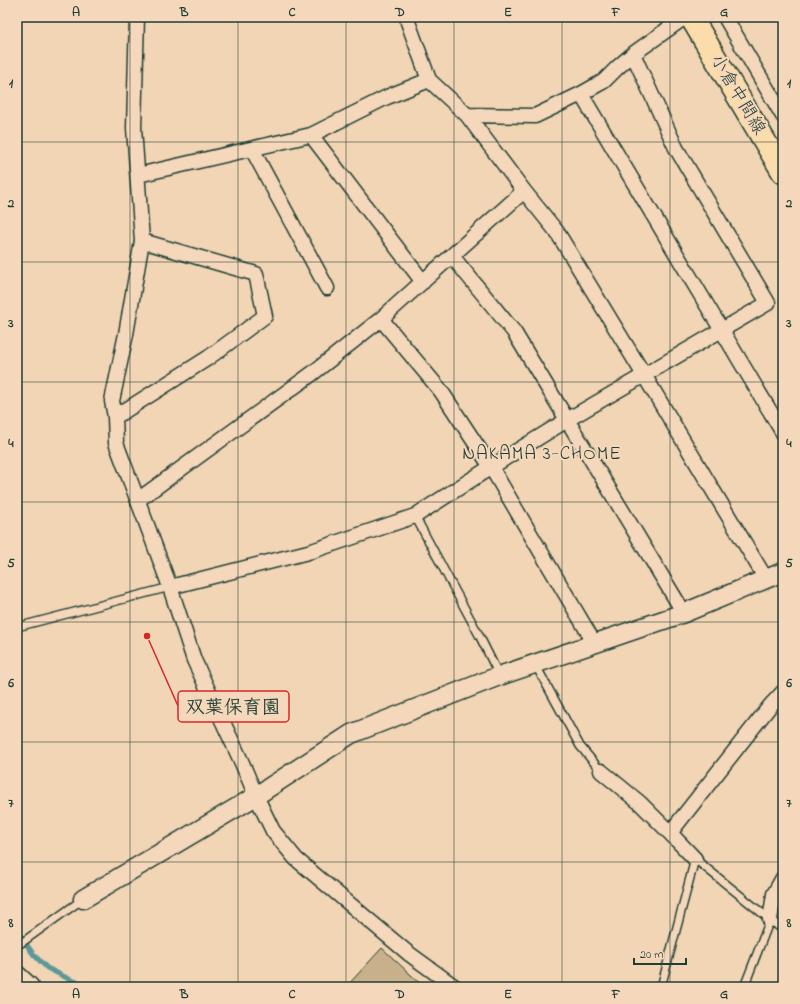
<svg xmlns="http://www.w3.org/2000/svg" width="800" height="1004" viewBox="0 0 800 1004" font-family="'Indie Flower','Klee One',sans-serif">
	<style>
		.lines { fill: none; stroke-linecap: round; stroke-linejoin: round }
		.stream { stroke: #5b9899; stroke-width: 5 }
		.building { fill: #c8b18a; stroke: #1f3d34 }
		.service-casing { stroke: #1f3d34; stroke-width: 10 }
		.minor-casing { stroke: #1f3d34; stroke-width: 17 }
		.tertiary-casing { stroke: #1f3d34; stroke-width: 21 }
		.primary-casing { stroke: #1f3d34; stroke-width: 25 }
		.service { stroke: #f5d8bb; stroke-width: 7 }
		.minor { stroke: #f5d8bb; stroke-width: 14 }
		.tertiary { stroke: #f5d8bb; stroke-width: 18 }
		.primary { stroke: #fddcac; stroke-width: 22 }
		.grid { fill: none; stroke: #1f3d34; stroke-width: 1; stroke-opacity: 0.55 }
		.labels { text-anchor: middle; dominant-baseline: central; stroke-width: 4; stroke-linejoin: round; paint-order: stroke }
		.street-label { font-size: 18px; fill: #1f3d34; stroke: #f5d8bb }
		.neighbourhood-label { font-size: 19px; letter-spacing: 1px; fill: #1f3d34; stroke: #f5d8bb }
		.leader { fill: none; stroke: #d62828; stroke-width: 1.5 }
		.callout-dot { fill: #d62828; stroke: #f5d8bb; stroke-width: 1.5 }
		.callout { fill: #f5d8bb; stroke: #d62828; stroke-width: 1.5 }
		.callout-label { font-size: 19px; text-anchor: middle; font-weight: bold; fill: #1f3d34 }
		.neatline { fill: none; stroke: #1f3d34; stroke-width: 1.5 }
		.grid-label { font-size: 13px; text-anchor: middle; font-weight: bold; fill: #1f3d34 }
	</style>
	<rect width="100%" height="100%" fill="#f2d5b4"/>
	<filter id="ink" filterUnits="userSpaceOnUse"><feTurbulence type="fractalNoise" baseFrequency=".025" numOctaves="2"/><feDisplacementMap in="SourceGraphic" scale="8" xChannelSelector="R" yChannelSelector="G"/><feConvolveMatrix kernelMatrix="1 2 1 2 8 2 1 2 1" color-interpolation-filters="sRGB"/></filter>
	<g filter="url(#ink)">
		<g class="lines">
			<!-- stream -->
			<path class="stream" d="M 17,931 L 34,955 L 47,968 L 73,981 L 97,987"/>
		</g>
		<!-- building -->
		<path class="building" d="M 382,948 L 424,987 L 346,987 Z"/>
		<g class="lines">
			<defs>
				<path id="service" d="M 415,516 L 479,635 L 499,675
					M 17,627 L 170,587
					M 535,664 L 580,746 L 601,771
					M 17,946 L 83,899
					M 661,987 L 695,859 L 783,930
					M 744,987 L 770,920"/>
				<path id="minor" d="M 137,17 L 134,128 L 142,241 L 126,334 L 112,401 L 115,417 L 116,443 L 147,525 L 170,587 L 194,660 L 242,763 L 256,796 L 273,831 L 296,859 L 408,953 L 455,987
					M 408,17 L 408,22 L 429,80 L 467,115 L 524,191 L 557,232 L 644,375 L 766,579
					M 725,17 L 783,116
					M 581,94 L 783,433
					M 467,115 L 535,116 L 581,94 L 604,81 L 618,67 L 633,54 L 685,17
					M 311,135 L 423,282
					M 252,149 L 327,288
					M 138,175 L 311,135 L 387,97 L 429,80
					M 452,256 L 514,332 L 684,613
					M 381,319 L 441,391 L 491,467 L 595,644
					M 115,417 L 208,358 L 265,316 L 256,274 L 142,241
					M 138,500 L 313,373 L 381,319 L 524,191
					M 170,587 L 312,551 L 415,516 L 491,467 L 567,420 L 768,303 L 676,148 L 633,54
					M 601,771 L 640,803 L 670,833 L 695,859
					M 670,833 L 770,706 L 783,692
					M 770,920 L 774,894 L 783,878"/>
				<path id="tertiary" d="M 83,899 L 256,796 L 351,734 L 499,676 L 684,613 L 766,579 L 783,572
					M 17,975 L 30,987"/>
				<path id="primary" d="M 691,17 L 783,172"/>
			</defs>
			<!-- service casing -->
			<use href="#service" class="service-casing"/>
			<!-- minor casing -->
			<use href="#minor" class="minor-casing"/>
			<!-- tertiary casing -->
			<use href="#tertiary" class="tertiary-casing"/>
			<!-- primary casing -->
			<use href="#primary" class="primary-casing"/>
			<!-- service -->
			<use href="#service" class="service"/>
			<!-- minor -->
			<use href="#minor" class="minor"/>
			<!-- tertiary -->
			<use href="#tertiary" class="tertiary"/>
			<!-- primary -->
			<use href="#primary" class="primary"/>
		</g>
	</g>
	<!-- grid -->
	<path class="grid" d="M 130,17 L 130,987M 238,17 L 238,987M 346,17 L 346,987M 454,17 L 454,987M 562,17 L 562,987M 670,17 L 670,987M 17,142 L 783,142M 17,262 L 783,262M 17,382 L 783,382M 17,502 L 783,502M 17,622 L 783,622M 17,742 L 783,742M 17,862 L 783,862"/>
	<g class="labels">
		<!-- street labels -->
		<g class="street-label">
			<text transform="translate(737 95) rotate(59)">小倉中間線</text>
		</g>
		<!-- neighbourhood labels -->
		<g class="neighbourhood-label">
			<text x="542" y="454">NAKAMA 3-CHOME</text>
		</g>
	</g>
	<!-- callouts -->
	<path class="leader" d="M147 636L178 706"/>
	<circle class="callout-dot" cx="147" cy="636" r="4"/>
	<rect class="callout" x="178" y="691" width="111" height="31" rx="4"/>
	<g class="callout-label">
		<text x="233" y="713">双葉保育園</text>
	</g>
	<!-- margin -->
	<rect width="800" height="1004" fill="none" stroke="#f5d8bb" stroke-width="44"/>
	<!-- scale -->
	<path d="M634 958v6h52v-6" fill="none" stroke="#1f3d34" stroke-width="2"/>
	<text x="640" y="958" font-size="12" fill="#1f3d34" stroke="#f5d8bb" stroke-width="3" paint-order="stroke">20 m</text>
	<rect x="22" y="22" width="756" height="960" class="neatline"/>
	<g class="grid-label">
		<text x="76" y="16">A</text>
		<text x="184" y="16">B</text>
		<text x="292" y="16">C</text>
		<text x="400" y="16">D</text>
		<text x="508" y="16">E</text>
		<text x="616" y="16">F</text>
		<text x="724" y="16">G</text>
		<text x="11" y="87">1</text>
		<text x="789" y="87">1</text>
		<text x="11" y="207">2</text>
		<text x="789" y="207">2</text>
		<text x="11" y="327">3</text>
		<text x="789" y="327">3</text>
		<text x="11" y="447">4</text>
		<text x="789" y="447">4</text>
		<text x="11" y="567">5</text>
		<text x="789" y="567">5</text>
		<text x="11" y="687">6</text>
		<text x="789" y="687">6</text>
		<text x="11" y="807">7</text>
		<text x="789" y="807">7</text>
		<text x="11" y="927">8</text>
		<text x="789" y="927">8</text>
		<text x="76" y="998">A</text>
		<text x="184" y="998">B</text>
		<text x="292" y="998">C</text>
		<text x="400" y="998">D</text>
		<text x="508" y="998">E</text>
		<text x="616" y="998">F</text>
		<text x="724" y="998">G</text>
	</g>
</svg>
